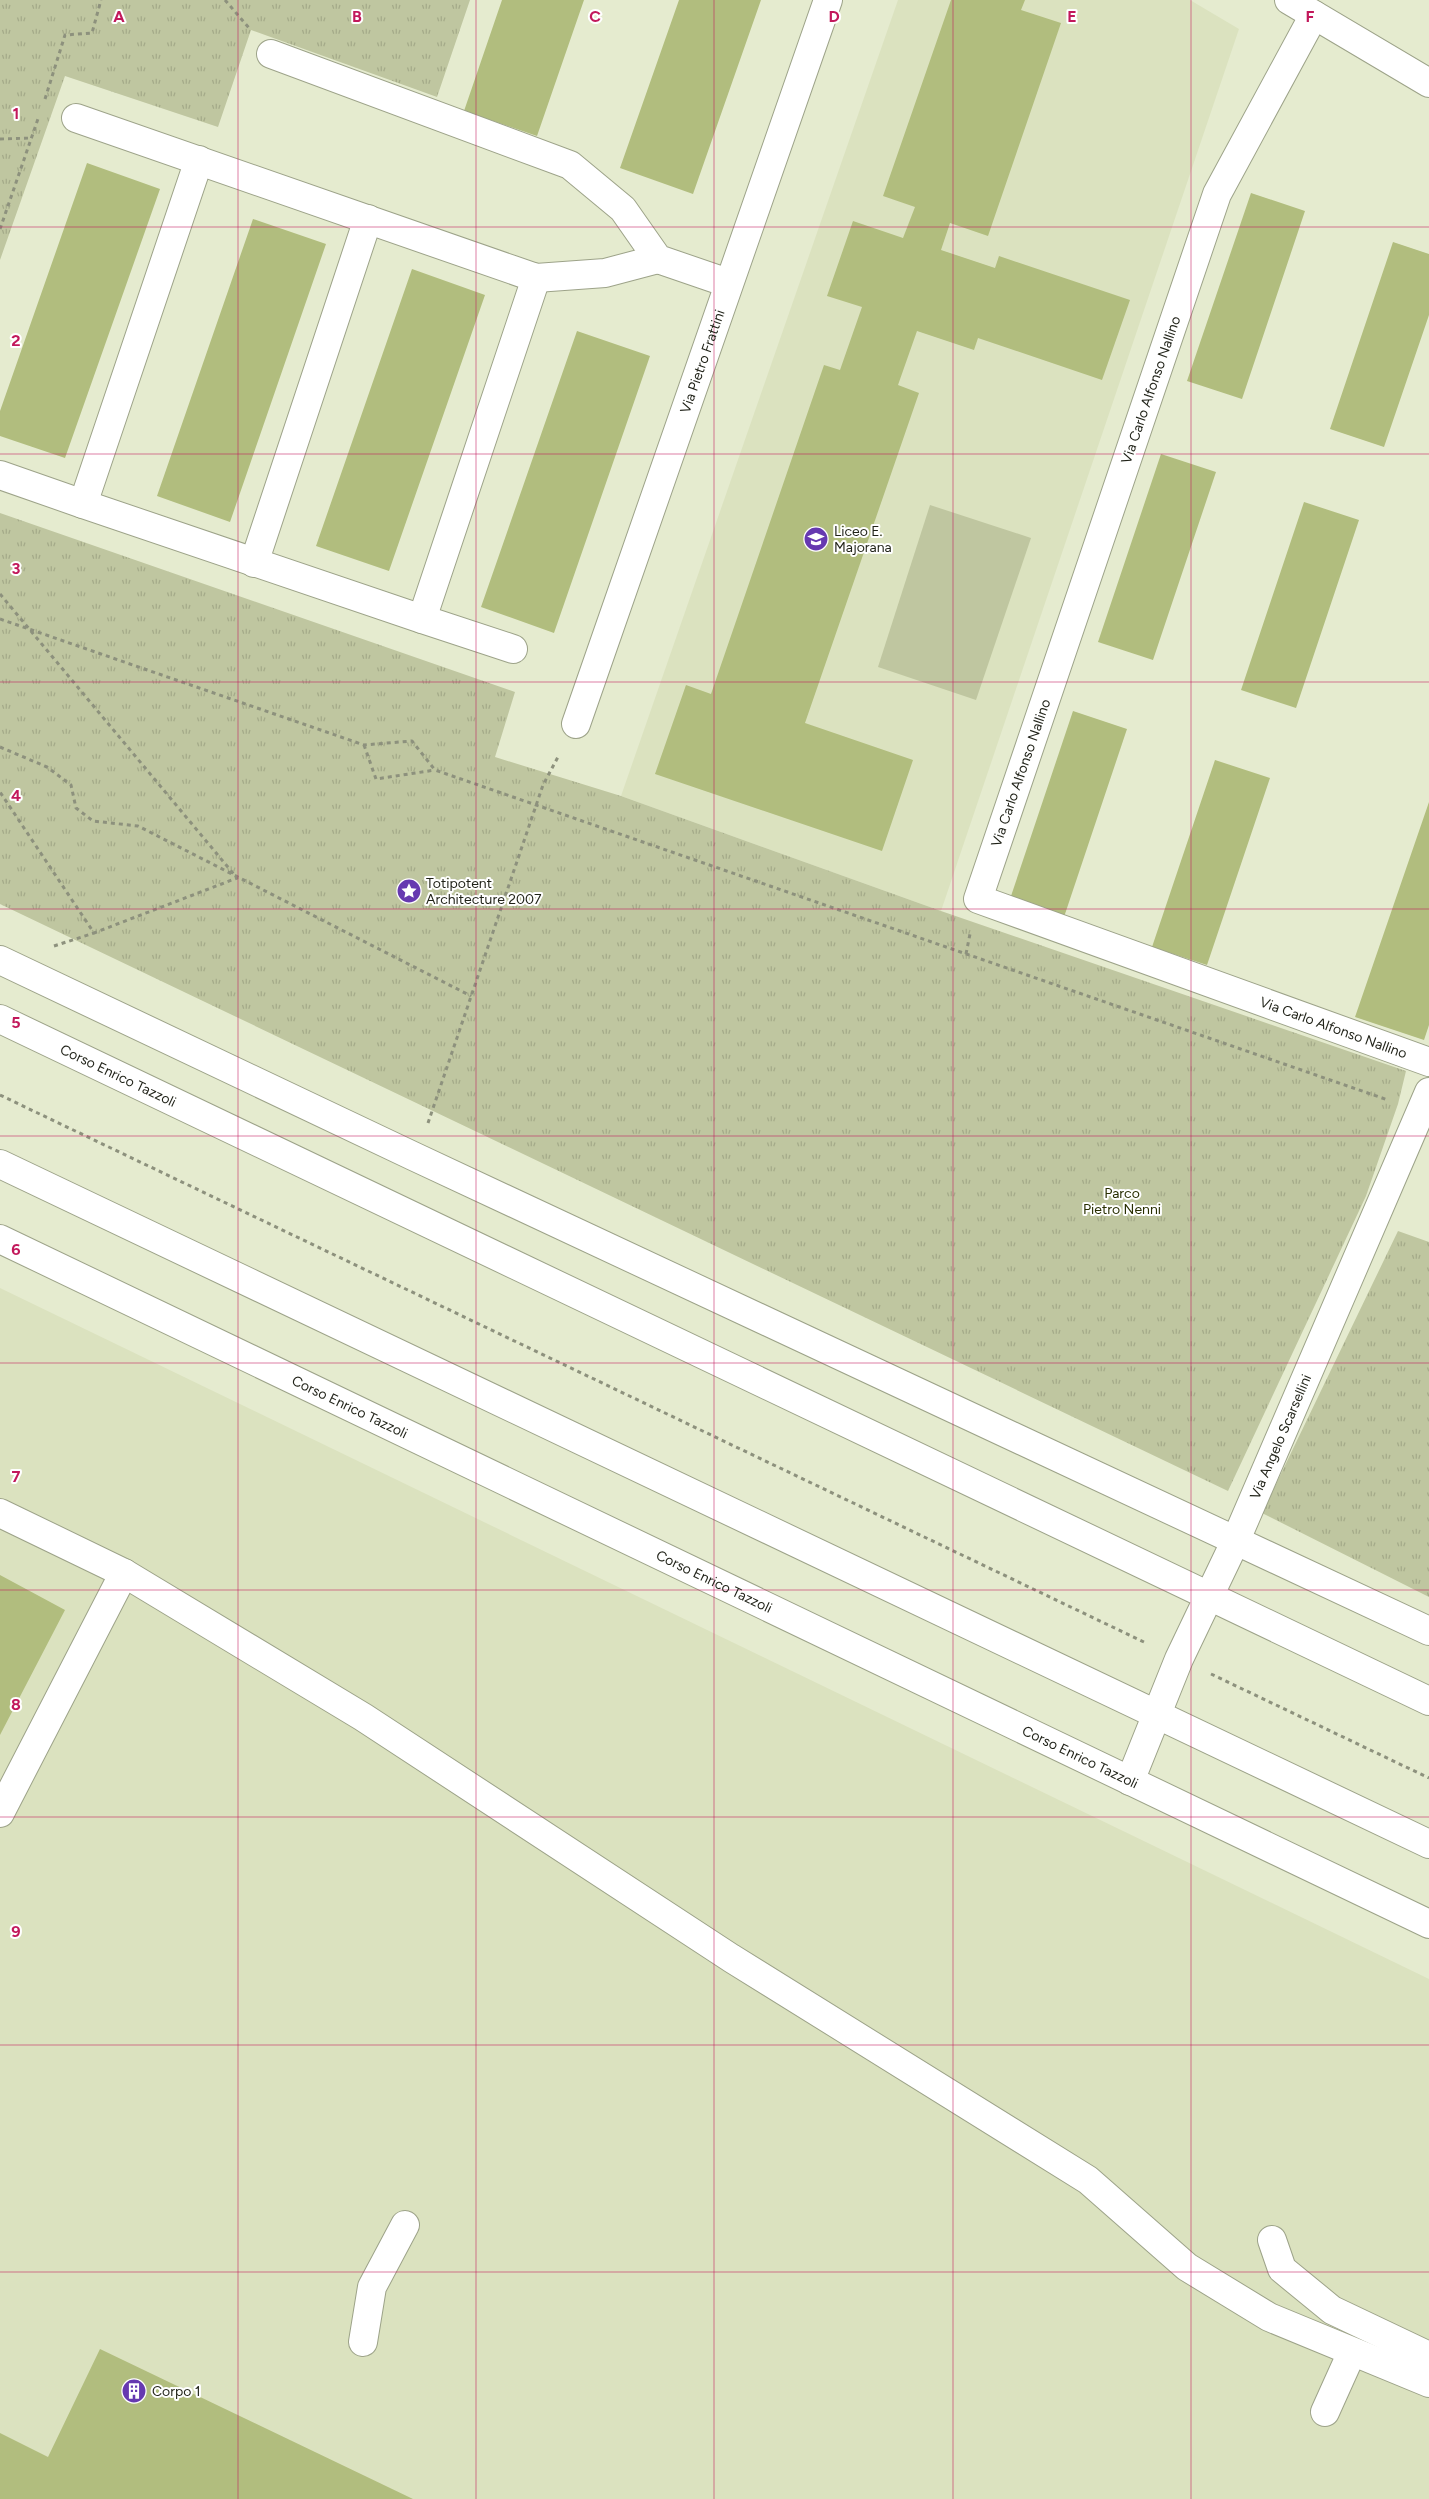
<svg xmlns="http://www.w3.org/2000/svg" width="1429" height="2499" viewBox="0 0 1429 2499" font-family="Figtree,sans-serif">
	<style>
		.built { fill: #dbe2bf }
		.park { fill: url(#park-tufts) }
		.pitch { fill: #bfc6a0 }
		.building { fill: #b1bd7e }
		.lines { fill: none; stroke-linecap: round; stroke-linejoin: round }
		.minor-casing { stroke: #9da389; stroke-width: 30 }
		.path { stroke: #8d917d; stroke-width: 3; stroke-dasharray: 4 4; stroke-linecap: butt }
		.minor { stroke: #fff; stroke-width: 28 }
		.grid { fill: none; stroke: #c2185b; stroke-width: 1; stroke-opacity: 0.55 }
		.labels { text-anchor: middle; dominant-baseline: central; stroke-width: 4; stroke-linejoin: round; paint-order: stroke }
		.street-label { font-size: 14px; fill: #1f2117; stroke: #fff }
		.poi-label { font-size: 14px; fill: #1f2117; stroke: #fff; text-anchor: start }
		.park-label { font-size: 14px; fill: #282e00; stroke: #fff }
		.grid-label { font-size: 16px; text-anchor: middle; font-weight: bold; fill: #c2185b; stroke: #fff; stroke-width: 4; stroke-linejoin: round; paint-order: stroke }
	</style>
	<defs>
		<pattern id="park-tufts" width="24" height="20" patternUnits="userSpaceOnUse" patternTransform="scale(1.25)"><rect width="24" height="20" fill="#bfc6a0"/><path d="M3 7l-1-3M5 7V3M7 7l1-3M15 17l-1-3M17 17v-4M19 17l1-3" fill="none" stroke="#a4aa89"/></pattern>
	</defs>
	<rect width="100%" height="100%" fill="#e5ebcf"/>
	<!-- built -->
	<path class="built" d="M 898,0 L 1190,0 L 1239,29 L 941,911 L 621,796 Z
		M 0,1288 L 1429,1979 L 1429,2499 L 0,2499 Z"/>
	<!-- park -->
	<path class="park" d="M 0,0 L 470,0 L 437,97 L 251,30 L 218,127 L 65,76 L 0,260 Z
		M 0,513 L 515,692 L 495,757 L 621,796 L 941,911 L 1406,1071 L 1398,1104 L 1366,1196 L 1228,1491 L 0,904 Z
		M 1398,1231 L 1429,1242 L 1429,1597 L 1262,1513 Z"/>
	<!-- pitch -->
	<path class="pitch" d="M 930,505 L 1031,538 L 976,700 L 878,667 Z"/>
	<!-- building -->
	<path class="building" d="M 502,0 L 584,0 L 537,136 L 464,111 Z
		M 679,0 L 761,0 L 693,194 L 620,168 Z
		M 951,0 L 1025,0 L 1021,10 L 1061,23 L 988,236 L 950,223 L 941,250 L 995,268 L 999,256 L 1130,300 L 1102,380 L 978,338 L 974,350 L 917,331 L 898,385 L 919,393 L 805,723 L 913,760 L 882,851 L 655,774 L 686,685 L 711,694 L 824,365 L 840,370 L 862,307 L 827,296 L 853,221 L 903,238 L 915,207 L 883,196 Z
		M 87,163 L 160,189 L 65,458 L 0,436 L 0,411 Z
		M 1251,193 L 1305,211 L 1242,399 L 1187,381 Z
		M 253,219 L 326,244 L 230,522 L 157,496 Z
		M 1393,242 L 1429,254 L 1429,315 L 1384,447 L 1330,429 Z
		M 412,269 L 485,295 L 389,571 L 316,546 Z
		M 577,331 L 650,356 L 554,633 L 481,607 Z
		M 1161,454 L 1216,472 L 1153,660 L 1098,642 Z
		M 1304,502 L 1359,520 L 1296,708 L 1241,690 Z
		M 1073,711 L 1127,729 L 1064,917 L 1010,899 Z
		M 1215,760 L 1270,778 L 1207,965 L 1152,947 Z
		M 1429,802 L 1429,1025 L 1424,1040 L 1355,1017 Z
		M 0,1575 L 65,1610 L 0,1735 Z
		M 100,2349 L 413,2499 L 0,2499 L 0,2433 L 48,2457 Z"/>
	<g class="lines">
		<defs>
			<g id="minor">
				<path d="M 1289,0 L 1429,83"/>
				<path id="s1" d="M 1314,15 L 1217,194 L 978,899 L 1429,1062"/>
				<path d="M 271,54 L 570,165 L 623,209 L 658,259 L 728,283"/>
				<path d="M 76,118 L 536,278 L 605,273 L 658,259"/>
				<path d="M 199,160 L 83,504 L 422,619 L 536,278"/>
				<path d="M 0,475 L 83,504"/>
				<path d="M 254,563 L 368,219"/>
				<path d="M 422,619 L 513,649"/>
				<path id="s2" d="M 576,724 L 828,0"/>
				<path d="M 0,960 L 413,1156 L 1429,1631"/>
				<path id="s3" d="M 0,1019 L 1429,1701"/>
				<path d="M 0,1164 L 1429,1844"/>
				<path id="s4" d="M 0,1239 L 1429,1924"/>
				<path d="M 0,1513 L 124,1573 L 363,1717 L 731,1958 L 1088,2180 L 1187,2267 L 1269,2317 L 1429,2383"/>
				<path id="s5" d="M 1130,1781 L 1179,1659 L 1235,1542 L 1429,1092"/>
				<path d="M 0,1813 L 124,1573"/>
				<path d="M 1272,2240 L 1282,2269 L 1332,2310 L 1429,2356"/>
				<path d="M 363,2342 L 372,2287 L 405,2225"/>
				<path d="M 1325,2412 L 1352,2352"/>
			</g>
		</defs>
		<!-- minor casing -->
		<use href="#minor" class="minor-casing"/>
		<!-- path -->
		<path class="path" d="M 225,0 L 249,28
			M 45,99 L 65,35 L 92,33 L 101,0
			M 0,139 L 32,138
			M 0,229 L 39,116
			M 0,594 L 237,878 L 94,933 L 0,792
			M 0,619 L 364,745 L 412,741 L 435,770 L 1388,1100
			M 364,745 L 376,779 L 435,770
			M 0,747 L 47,767 L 71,785 L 76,808 L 93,821 L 138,826 L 471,996
			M 54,946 L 94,933
			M 966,954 L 970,934
			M 0,1095 L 1146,1643
			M 428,1123 L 543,785 L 559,755
			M 1211,1674 L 1429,1778"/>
		<!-- minor -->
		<use href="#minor" class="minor"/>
	</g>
	<!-- grid -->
	<path class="grid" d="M 238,0 L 238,2499M 476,0 L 476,2499M 714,0 L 714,2499M 953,0 L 953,2499M 1191,0 L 1191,2499M 0,227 L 1429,227M 0,454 L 1429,454M 0,682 L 1429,682M 0,909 L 1429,909M 0,1136 L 1429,1136M 0,1363 L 1429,1363M 0,1590 L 1429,1590M 0,1817 L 1429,1817M 0,2045 L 1429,2045M 0,2272 L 1429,2272"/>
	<!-- icons -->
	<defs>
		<symbol id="school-disc" viewBox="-11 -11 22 22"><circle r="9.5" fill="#6639b0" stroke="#fff"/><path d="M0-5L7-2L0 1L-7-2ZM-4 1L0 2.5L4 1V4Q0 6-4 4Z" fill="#fff"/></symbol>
		<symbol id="sight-disc" viewBox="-11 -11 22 22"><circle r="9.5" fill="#6639b0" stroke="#fff"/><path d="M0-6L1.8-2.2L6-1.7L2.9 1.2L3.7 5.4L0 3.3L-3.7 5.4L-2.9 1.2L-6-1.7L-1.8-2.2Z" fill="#fff"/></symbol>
		<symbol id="building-disc" viewBox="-11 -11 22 22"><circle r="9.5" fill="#6639b0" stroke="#fff"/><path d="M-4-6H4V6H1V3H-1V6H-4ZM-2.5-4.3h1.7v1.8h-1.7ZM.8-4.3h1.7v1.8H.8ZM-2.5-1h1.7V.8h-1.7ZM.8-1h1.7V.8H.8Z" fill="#fff"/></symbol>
	</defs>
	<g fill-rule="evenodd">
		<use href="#school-disc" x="802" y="525" width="28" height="28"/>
		<use href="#sight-disc" x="395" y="877" width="28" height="28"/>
		<use href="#building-disc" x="120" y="2377" width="28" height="28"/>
	</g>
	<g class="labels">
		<!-- street labels -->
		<g class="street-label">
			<text stroke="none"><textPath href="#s2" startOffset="384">Via Pietro Frattini</textPath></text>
			<text transform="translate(1151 390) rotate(-71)">Via Carlo Alfonso Nallino</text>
			<text transform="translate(1021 773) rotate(-71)">Via Carlo Alfonso Nallino</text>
			<text stroke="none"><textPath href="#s1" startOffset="1326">Via Carlo Alfonso Nallino</textPath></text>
			<text stroke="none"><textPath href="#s3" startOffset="131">Corso Enrico Tazzoli</textPath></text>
			<text stroke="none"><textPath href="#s4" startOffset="388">Corso Enrico Tazzoli</textPath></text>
			<text stroke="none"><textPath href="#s5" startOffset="376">Via Angelo Scarsellini</textPath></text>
			<text stroke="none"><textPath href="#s4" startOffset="792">Corso Enrico Tazzoli</textPath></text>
			<text stroke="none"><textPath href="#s4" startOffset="1198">Corso Enrico Tazzoli</textPath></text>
		</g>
		<!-- poi labels -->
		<g class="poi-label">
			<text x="834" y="531">Liceo E.<tspan x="834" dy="16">Majorana</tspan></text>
			<text x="426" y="883">Totipotent<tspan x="426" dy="16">Architecture 2007</tspan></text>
			<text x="152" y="2391">Corpo 1</text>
		</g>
		<!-- park labels -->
		<g class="park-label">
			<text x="1122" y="1193">Parco<tspan x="1122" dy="16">Pietro Nenni</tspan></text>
		</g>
	</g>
	<g class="grid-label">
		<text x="119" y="22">A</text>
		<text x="357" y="22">B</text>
		<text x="595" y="22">C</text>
		<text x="834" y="22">D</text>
		<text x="1072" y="22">E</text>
		<text x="1310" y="22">F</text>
		<text x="16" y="119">1</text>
		<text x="16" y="346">2</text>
		<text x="16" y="574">3</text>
		<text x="16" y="801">4</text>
		<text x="16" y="1028">5</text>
		<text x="16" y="1255">6</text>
		<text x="16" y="1482">7</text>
		<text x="16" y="1710">8</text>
		<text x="16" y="1937">9</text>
	</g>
</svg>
